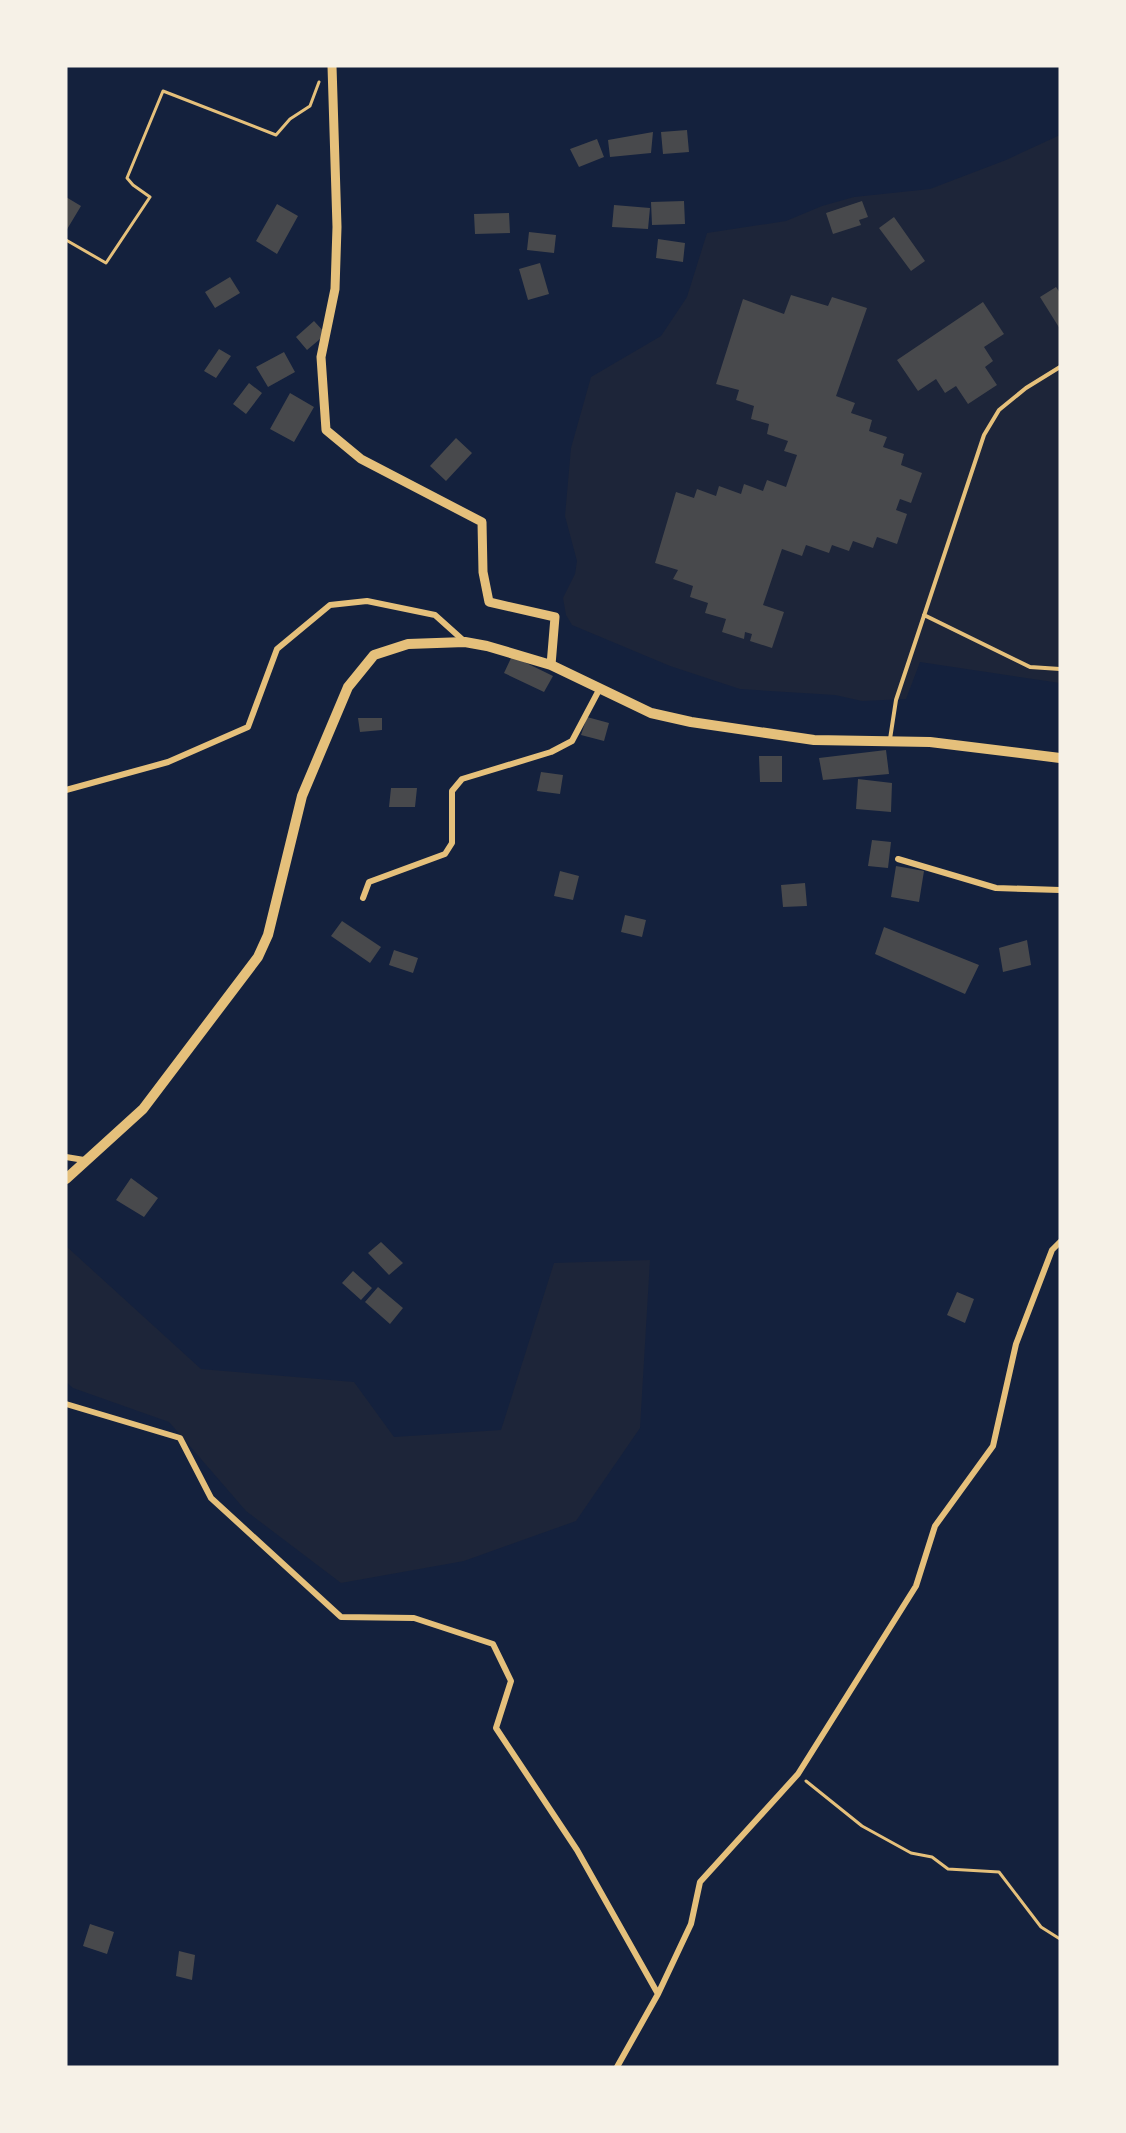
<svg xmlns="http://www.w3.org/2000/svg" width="1126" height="2133" viewBox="0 0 1126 2133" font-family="Karla,sans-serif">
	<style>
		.green { fill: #1d2539 }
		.building { fill: #48494c }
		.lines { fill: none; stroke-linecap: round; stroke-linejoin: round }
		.path { stroke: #e5c07b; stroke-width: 3 }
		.service { stroke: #e5c07b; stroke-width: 4 }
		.minor { stroke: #e5c07b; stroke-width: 6 }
		.tertiary { stroke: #e5c07b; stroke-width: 9 }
		.secondary { stroke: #e5c07b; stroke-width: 10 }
	</style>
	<rect width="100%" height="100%" fill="#14213d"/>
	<!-- green -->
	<path class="green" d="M 1060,135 L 1060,683 L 920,662 L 906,699 L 862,701 L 835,695 L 740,689 L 670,666 L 572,625 L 566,615 L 563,598 L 575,574 L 577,561 L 565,516 L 571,448 L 591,377 L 661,336 L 687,297 L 707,233 L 786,221 L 822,206 L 854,197 L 930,189 L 1006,160 Z
		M 66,1246 L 201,1369 L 354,1382 L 394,1437 L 501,1430 L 554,1263 L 650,1260 L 640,1428 L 576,1521 L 464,1561 L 341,1583 L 246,1511 L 169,1422 L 73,1388 L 66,1382 Z"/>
	<!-- building -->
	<path class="building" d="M 687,130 L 689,152 L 663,154 L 661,132 Z
		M 653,132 L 651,153 L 610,157 L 608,140 Z
		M 597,139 L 604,157 L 579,167 L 570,149 Z
		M 66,197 L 81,206 L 66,231 Z
		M 684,201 L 685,224 L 652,225 L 651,202 Z
		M 862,201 L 868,217 L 859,220 L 861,225 L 833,234 L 826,213 Z
		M 277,204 L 298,216 L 277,254 L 256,241 Z
		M 614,205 L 650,208 L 648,229 L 612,227 Z
		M 509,213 L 510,233 L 475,234 L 474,214 Z
		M 894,217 L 925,261 L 911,271 L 879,228 Z
		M 529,232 L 556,235 L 554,253 L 527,250 Z
		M 658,239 L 685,243 L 683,262 L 656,258 Z
		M 540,263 L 549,294 L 528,300 L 519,269 Z
		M 230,277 L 240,293 L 215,308 L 205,292 Z
		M 1056,287 L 1060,293 L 1060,329 L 1040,297 Z
		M 791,295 L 828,306 L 832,297 L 867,308 L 836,396 L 855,403 L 851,413 L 872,420 L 869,431 L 887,437 L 883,447 L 904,454 L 901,465 L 922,473 L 911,503 L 900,499 L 896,510 L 907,514 L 897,544 L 877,537 L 873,548 L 853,541 L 849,551 L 832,545 L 829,553 L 806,545 L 802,556 L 782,549 L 763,605 L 784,612 L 772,648 L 750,641 L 752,634 L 745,632 L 744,639 L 722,632 L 726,619 L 705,613 L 708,603 L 690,597 L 693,586 L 673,579 L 678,570 L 655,563 L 676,492 L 694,498 L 697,489 L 716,496 L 719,486 L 741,494 L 744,484 L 763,491 L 767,480 L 786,487 L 797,455 L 784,451 L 788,441 L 767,434 L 769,424 L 751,419 L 754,406 L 736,400 L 739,390 L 716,384 L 743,299 L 784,314 Z
		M 983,302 L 1004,334 L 984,347 L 993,361 L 985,367 L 997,385 L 968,404 L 956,386 L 945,393 L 936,379 L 918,391 L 897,360 Z
		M 314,321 L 326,334 L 307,350 L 296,337 Z
		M 219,349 L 231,356 L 216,378 L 204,371 Z
		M 284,352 L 295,372 L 268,387 L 256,367 Z
		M 249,383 L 262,393 L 246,414 L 233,404 Z
		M 290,393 L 314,407 L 294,442 L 270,429 Z
		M 456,438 L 472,453 L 446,481 L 430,466 Z
		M 512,656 L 553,676 L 544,692 L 504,673 Z
		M 587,717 L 609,723 L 604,741 L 581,735 Z
		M 358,718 L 382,718 L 382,730 L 360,732 Z
		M 886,750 L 889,774 L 823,780 L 819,758 Z
		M 759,756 L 782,756 L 782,782 L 760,782 Z
		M 541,772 L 563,775 L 560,794 L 537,791 Z
		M 858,779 L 892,783 L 891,812 L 856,809 Z
		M 391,788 L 417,788 L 415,807 L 389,807 Z
		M 872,840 L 891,842 L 888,868 L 868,866 Z
		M 896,866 L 924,871 L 919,902 L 891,897 Z
		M 560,871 L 579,876 L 573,900 L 554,896 Z
		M 805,883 L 807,906 L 783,907 L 781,885 Z
		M 625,915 L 646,920 L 642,937 L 621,932 Z
		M 342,921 L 381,947 L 370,963 L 331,936 Z
		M 884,927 L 979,965 L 965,994 L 875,954 Z
		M 1027,940 L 1031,965 L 1003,972 L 999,948 Z
		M 394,950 L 418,958 L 413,973 L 389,965 Z
		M 131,1178 L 158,1198 L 144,1217 L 116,1200 Z
		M 381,1242 L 403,1263 L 389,1275 L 368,1253 Z
		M 353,1271 L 372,1288 L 361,1300 L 342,1283 Z
		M 378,1287 L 403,1308 L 390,1324 L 365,1302 Z
		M 957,1292 L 974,1299 L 965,1323 L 947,1315 Z
		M 90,1924 L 114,1932 L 107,1954 L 83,1946 Z
		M 179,1951 L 195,1955 L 192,1980 L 176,1976 Z"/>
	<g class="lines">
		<!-- path -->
		<path class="path" d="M 66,240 L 106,263 L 150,197 L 133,185 L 127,178 L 163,91 L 276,135 L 290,119 L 310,106 L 319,82
			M 806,1781 L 862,1826 L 911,1853 L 932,1857 L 948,1869 L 999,1872 L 1041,1927 L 1060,1939"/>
		<!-- service -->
		<path class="service" d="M 924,615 L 1030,667 L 1060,669
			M 890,739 L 896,700 L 984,435 L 999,410 L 1026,388 L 1060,367"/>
		<!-- minor -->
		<path class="minor" d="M 66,790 L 168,762 L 248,727 L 277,649 L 330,605 L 367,601 L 435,615 L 464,641
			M 898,859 L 996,888 L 1060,890
			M 363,898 L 369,882 L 445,854 L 452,843 L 452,791 L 462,779 L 551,752 L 572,741 L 599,690
			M 66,1157 L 84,1160
			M 66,1404 L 180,1438 L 211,1498 L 341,1617 L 414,1618 L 493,1644 L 511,1681 L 496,1728 L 577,1850 L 658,1994 L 617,2067
			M 658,1994 L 691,1924 L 700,1882 L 798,1774 L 916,1586 L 935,1526 L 993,1446 L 1016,1344 L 1052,1250 L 1060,1242"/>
		<!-- tertiary -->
		<path class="tertiary" d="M 332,66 L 337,227 L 335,289 L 321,357 L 326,430 L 361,459 L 482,522 L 483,572 L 489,602 L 555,617 L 551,665"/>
		<!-- secondary -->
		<path class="secondary" d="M 66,1179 L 143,1109 L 258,957 L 268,935 L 302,796 L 348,687 L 374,655 L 408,644 L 465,642 L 487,646 L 551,665 L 651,713 L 691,722 L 814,740 L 930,742 L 1060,758"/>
	</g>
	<!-- border -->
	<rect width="1126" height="2133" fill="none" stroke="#f6f1e7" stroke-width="135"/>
</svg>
